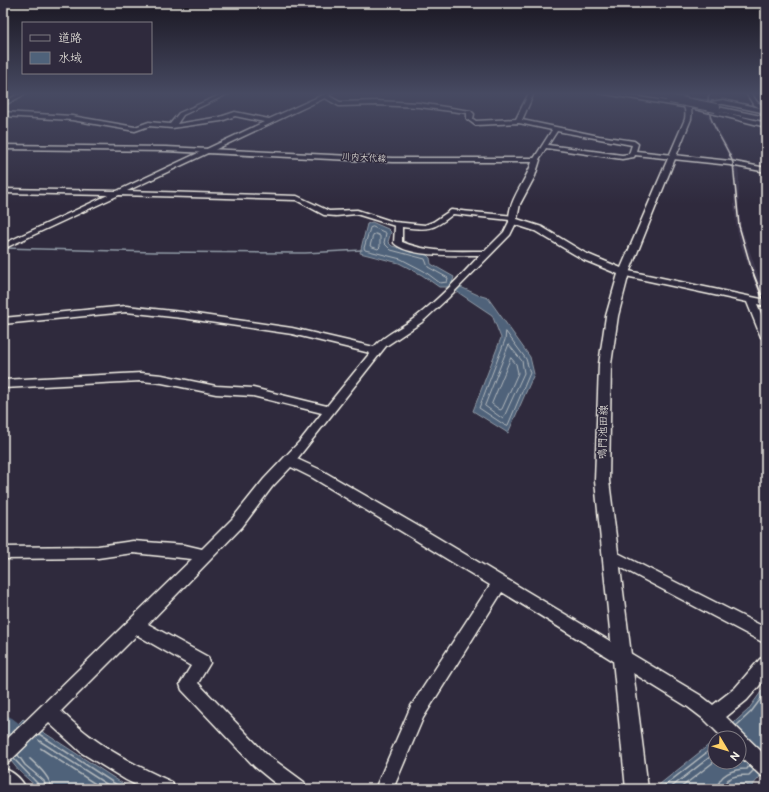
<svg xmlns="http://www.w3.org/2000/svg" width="769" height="792" viewBox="0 0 769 792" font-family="'Balsamiq Sans','Klee One',sans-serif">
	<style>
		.built { fill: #3e374d }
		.water { fill: #4f627a; stroke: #919ba6 }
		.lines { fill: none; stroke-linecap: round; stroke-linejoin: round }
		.shore-far1 { stroke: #b2b8bc; stroke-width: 1 }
		.shore { stroke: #b2b8bc; stroke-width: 1.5 }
		.stream { stroke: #919ba6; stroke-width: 1.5 }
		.river { fill: #4f627a; fill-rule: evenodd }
		.minor-casing { stroke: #f4f1e8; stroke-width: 3 }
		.major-casing { stroke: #f4f1e8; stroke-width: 3 }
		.highway-casing { stroke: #f4f1e8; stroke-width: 3 }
		.minor { fill: #2f2a3d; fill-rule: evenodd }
		.major { fill: #2f2a3d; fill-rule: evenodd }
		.highway { fill: #2f2a3d; fill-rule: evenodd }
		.rail-far1 { stroke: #f4f1e8; stroke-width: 1.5 }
		.rail { stroke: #f4f1e8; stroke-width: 2 }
		.highway-bridge-casing { stroke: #f4f1e8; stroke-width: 10; stroke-linecap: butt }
		.highway-bridge { stroke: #2f2a3d; stroke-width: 8 }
		.labels { text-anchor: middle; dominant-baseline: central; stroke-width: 3; stroke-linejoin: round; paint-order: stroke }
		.far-street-label { font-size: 9px; fill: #f4f1e8; stroke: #2f2a3d }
		.street-label { font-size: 11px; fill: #f4f1e8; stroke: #2f2a3d }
	</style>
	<rect width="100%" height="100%" fill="#2f2a3d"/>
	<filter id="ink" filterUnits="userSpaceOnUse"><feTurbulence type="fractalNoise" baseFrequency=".025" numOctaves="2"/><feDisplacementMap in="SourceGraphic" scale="8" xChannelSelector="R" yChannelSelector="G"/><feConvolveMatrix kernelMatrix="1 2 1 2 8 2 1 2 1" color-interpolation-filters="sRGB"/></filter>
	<g filter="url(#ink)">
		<!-- built -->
		<path class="built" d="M 707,93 L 711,93 L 708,105 L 710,114 L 737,164 L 739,175 L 739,206 L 741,226 L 766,298 L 766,314 L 740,243 L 736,225 L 734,205 L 734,174 L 727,153 L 708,118 L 704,104 Z"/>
		<!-- water -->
		<path class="water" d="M 372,222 L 388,229 L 391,232 L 388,242 L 392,246 L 427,255 L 430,258 L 431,264 L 454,277 L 452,283 L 478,295 L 488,298 L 530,357 L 534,374 L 508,433 L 473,411 L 501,338 L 492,315 L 456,291 L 448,287 L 439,287 L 422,275 L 399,263 L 360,253 L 367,224 Z
			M 766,685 L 766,770 L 751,787 L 744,784 L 726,789 L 652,789 L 660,784 L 715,740 L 715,762 L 739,762 L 739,738 L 717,738 L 748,710 Z
			M 23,719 L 125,785 L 133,789 L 39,789 L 19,771 L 3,751 L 3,740 Z"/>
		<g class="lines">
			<!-- shore-far1 -->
			<path class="shore-far1" d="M 373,227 L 386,233 L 384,243 L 391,250 L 425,259 L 428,267 L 448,278 L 447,282 L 440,283 L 424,271 L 401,259 L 365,250 L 364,248 L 370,228 Z
				M 376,234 L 380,236 L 380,247 L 378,249 L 370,246 L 373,235 Z
				M 506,332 L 526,359 L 530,373 L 508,425 L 506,426 L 479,408 L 505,340 Z
				M 509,345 L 522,361 L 524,373 L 503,419 L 485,406 Z
				M 511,358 L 516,364 L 518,373 L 502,409 L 500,410 L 492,404 Z"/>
			<!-- shore -->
			<path class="shore" d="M 736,726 L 751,712 L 766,692
				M 39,734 L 123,789
				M 35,738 L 114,789
				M 31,742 L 103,789
				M 22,751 C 33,763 49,773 52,789
				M 18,755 L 25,765 L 44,781 L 46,789
				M 14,759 L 37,783 L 41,789
				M 660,789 L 715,746
				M 669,789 L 715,753
				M 679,789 L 715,761
				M 717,789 C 719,774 733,769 747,769 L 749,766
				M 723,789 C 725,776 738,775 749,775 L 754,770"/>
			<!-- stream -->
			<path class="stream" d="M 691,98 L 716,101
				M 3,248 L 155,252 L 305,253 L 362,250"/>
			<!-- river -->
			<path class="river" d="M 3,714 L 12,718 L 37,737 L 41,746 L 37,755 L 28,759 L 19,755 L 3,743 Z"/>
			<defs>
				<path id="minor" d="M 21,93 L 27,93 L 3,106 L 3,102 Z
					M 224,93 L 230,93 L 183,115 L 177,124 L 220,117 L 235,112 L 269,119 L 327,93 L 332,93 L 329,96 L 340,102 L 376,101 L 419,103 L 471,111 L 474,114 L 473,119 L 476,121 L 516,119 L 529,93 L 534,93 L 522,120 L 599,136 L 634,141 L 638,144 L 636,151 L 730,161 L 766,168 L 766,172 L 730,165 L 635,155 L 634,157 L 622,159 L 546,148 L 538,161 L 536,162 L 533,160 L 552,130 L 519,123 L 475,125 L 467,119 L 467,113 L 419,107 L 376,105 L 339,106 L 325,98 L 127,191 L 297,196 L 329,211 L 357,210 L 394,222 L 425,225 L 433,222 L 451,210 L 515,216 L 517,221 L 510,235 L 448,298 L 422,322 L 386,346 L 297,459 L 321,470 L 423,529 L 700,695 L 713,705 L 735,688 L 760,659 L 766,657 L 766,678 L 747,700 L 726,717 L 766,756 L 766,778 L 760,775 L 739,755 L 739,738 L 723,738 L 705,720 L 688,707 L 502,592 L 423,718 L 393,789 L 375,789 L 411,706 L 490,585 L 313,478 L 291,467 L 272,487 L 242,527 L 148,624 L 208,657 L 210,663 L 198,683 L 266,754 L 304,782 L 306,789 L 282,789 L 254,766 L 182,690 L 180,684 L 191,666 L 137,635 L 61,711 C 93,743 131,764 172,782 L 174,789 L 144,789 L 126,780 L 82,753 L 49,723 L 9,762 L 3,765 L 3,743 L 192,559 L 133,553 L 98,558 L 3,559 L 3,547 L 98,546 L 133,541 L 185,545 L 202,549 L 232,519 L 264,479 L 300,441 L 322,413 L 253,396 L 216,394 L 162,383 L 141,381 L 3,388 L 3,380 L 141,373 L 162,375 L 216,386 L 253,388 L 327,406 L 370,353 L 292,334 L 182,318 L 126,312 L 3,324 L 3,318 L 126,306 L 182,312 L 292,328 L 374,347 C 385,334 402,328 416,317 C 439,299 460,277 480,255 C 460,255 409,258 394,243 L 395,226 L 356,214 L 336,216 L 324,215 L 296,200 L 119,195 L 3,249 L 3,244 L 108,195 L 3,193 L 3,189 L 117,191 L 264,122 L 235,116 L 221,121 L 172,128 L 149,126 L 135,131 L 72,120 L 3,116 L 3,112 L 72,116 L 135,127 L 149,122 L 170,124 L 179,113 ZM 557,131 L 632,145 L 629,154 L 622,155 L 548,145 ZM 453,214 L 510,220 L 504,232 L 485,251 C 457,251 428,253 402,242 L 402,227 C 428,230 432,231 453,214 Z
					M 599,93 L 610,93 L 695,105 L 710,109 L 711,102 L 723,100 L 760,108 L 753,104 L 746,93 L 751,93 L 757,102 L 766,107 L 766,113 L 723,104 L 715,104 L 715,110 L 766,123 L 766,127 L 695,109 Z
					M 624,270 L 766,300 L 766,306 L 757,304 L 766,325 L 766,340 L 761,337 L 747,302 L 621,275 L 620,273 L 621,271 Z
					M 610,549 L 766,628 L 766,644 L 605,559 L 603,555 L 605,551 Z
					M 3,768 C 13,772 22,779 26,789 L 3,789 Z"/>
				<path id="major" d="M 675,93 L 681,93 C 689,100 693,108 691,119 L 629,273 L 618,316 L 611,364 L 609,481 L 648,789 L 626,789 L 595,481 L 599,364 L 606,316 L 618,274 L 584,260 L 535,231 L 510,223 L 509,221 C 508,200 526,182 532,162 L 392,162 L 166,151 L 3,149 L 3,145 L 166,147 L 392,158 L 536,158 L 540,160 L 535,176 L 520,204 L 517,219 L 542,227 L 585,253 L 621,268 L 685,119 C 687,107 682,101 675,93 Z"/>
				<path id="highway" d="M 635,93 C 646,93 665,92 674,99 L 670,101 L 638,95 Z
					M 713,106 L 766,117 L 766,121 L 713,110 Z"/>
			</defs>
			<!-- minor casing -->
			<use href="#minor" class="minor-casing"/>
			<!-- major casing -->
			<use href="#major" class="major-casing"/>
			<!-- highway casing -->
			<use href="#highway" class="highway-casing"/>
			<!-- minor -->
			<use href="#minor" class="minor"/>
			<!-- major -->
			<use href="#major" class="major"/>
			<!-- highway -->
			<use href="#highway" class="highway"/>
			<!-- rail-far1 -->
			<path class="rail-far1" d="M 709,93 C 703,120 725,139 733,163 L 739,226 L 752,271"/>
			<!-- rail -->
			<path class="rail" d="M 752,270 L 766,307"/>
			<defs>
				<path id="highway-bridge" d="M 670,99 L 716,108"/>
			</defs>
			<!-- highway-bridge casing -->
			<use href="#highway-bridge" class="highway-bridge-casing"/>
			<!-- highway-bridge -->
			<use href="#highway-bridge" class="highway-bridge"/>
		</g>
	</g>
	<!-- sky -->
	<linearGradient id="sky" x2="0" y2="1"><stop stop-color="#1a1722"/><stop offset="0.46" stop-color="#474a62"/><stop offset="1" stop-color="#474a62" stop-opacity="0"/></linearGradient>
	<rect width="769" height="204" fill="url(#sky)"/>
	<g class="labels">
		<!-- far-street labels -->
		<g class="far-street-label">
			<text transform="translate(364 158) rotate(3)">川内大代線</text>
		</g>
		<!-- street labels -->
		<g class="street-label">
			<text transform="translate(603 432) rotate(-88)">鳴門池田線</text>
		</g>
	</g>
	<!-- margin -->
	<rect width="769" height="792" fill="none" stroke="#2f2a3d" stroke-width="16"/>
	<rect x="8" y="8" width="753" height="776" fill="none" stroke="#f4f1e8" stroke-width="1.5" filter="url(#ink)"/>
	<!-- legend -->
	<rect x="22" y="22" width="130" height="52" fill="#2f2a3d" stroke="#7e7a81"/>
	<rect x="30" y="35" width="20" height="6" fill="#2f2a3d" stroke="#7e7a81"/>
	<text x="58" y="42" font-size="12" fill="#f4f1e8">道路</text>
	<rect x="30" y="52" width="20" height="12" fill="#4f627a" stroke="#7e7a81"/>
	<text x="58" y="62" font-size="12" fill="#f4f1e8">水域</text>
	<!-- north arrow -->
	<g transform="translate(727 750) rotate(128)"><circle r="19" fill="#2f2a3d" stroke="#7e7a81"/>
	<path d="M0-3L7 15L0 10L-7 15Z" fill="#ffd166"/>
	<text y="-6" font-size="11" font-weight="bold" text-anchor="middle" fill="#f4f1e8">N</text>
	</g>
</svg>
